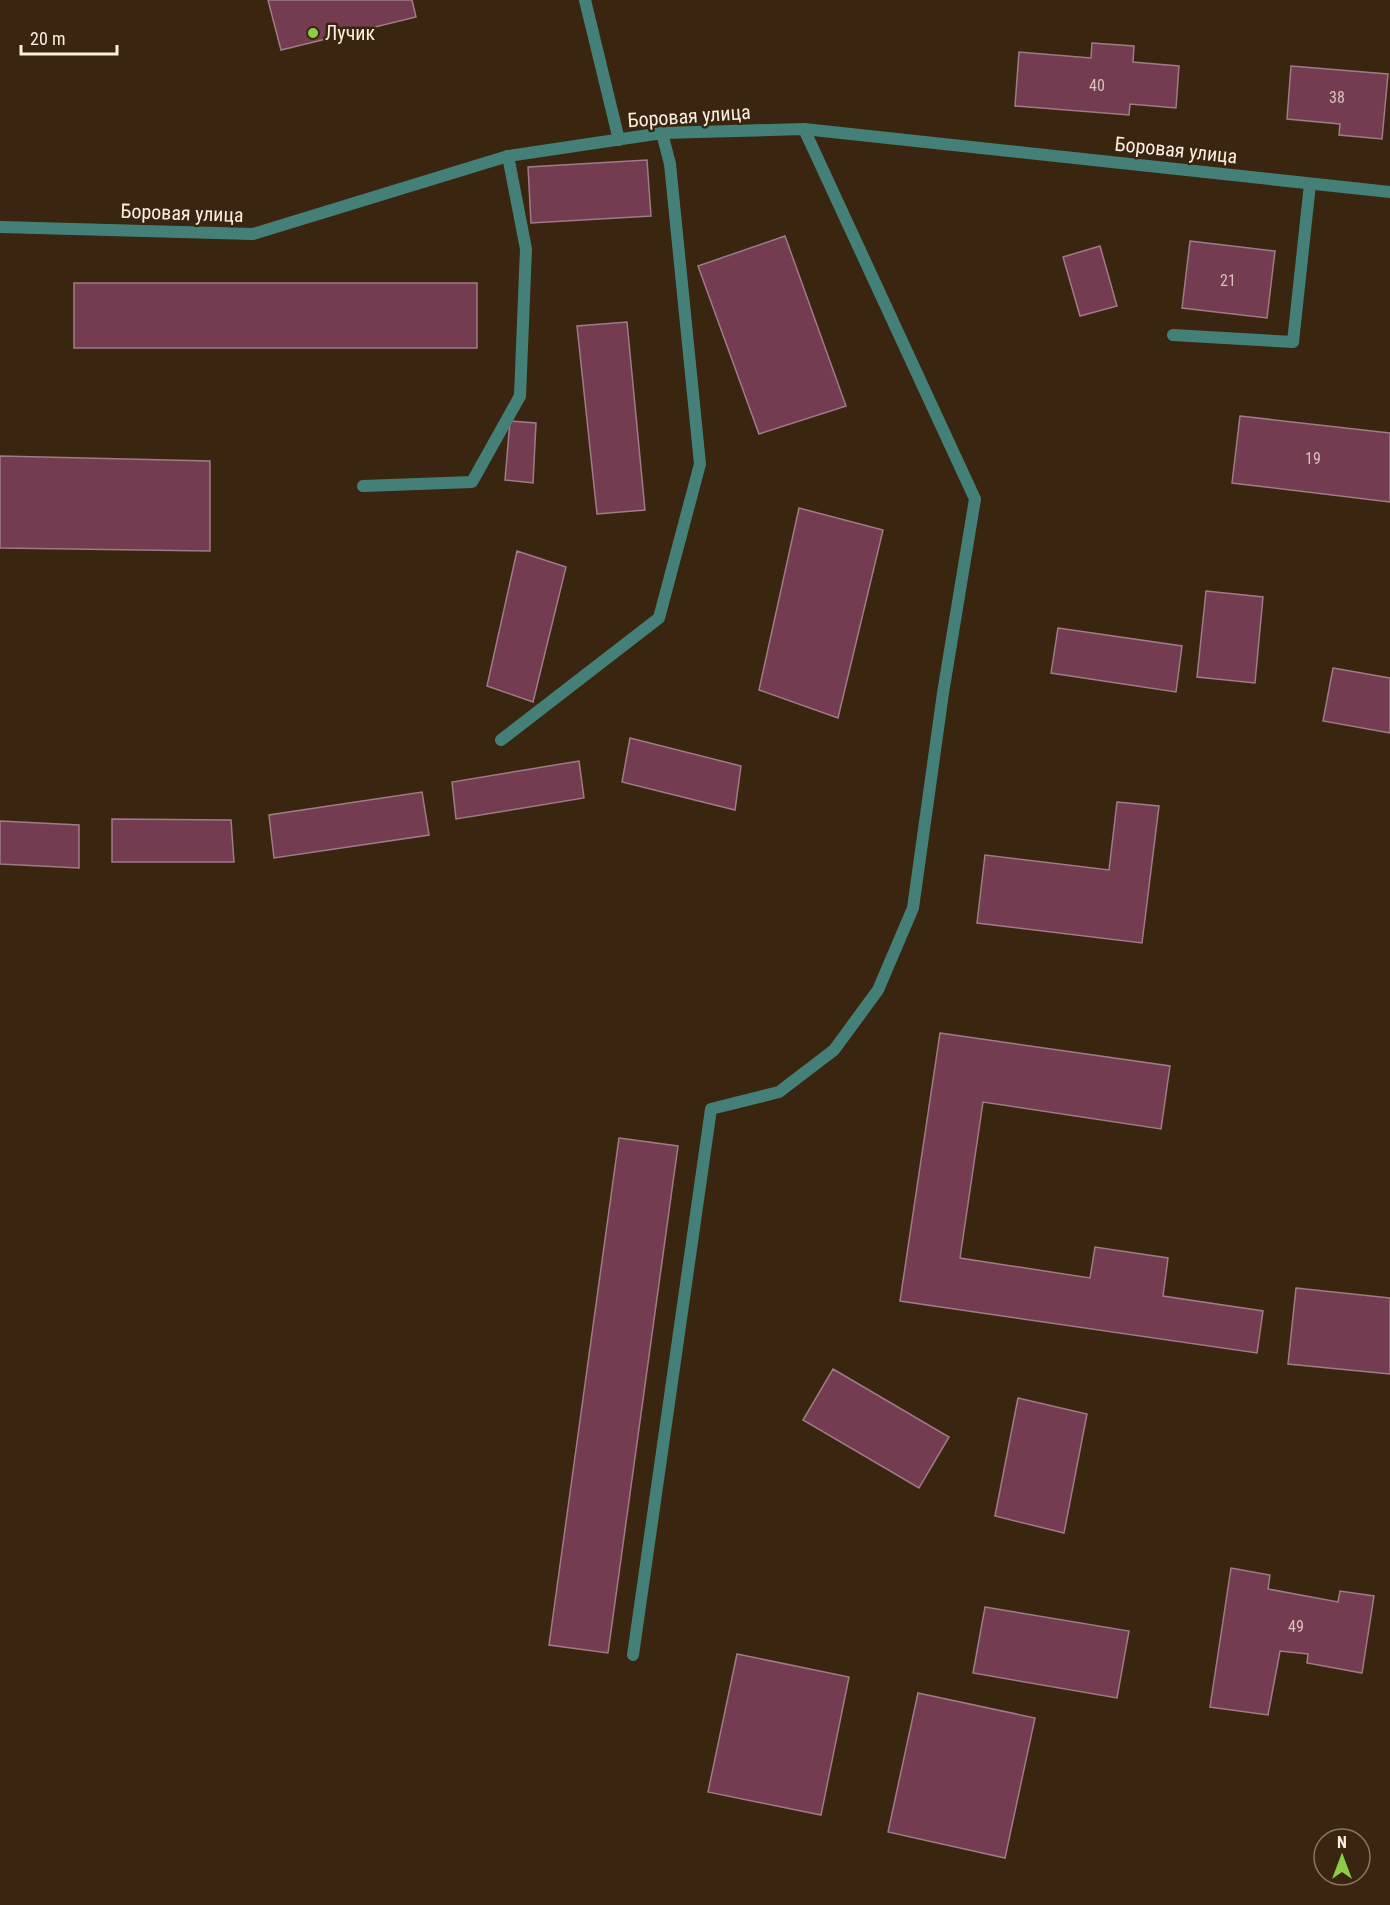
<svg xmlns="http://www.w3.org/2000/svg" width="1390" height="1905" viewBox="0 0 1390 1905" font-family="'Roboto Condensed',sans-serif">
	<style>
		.building { fill: #733c51; stroke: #9f7b87; stroke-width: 1.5 }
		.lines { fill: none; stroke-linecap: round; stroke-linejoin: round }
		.lane { stroke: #458078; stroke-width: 12 }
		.street { stroke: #458078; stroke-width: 12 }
		.poi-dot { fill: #8bce46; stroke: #3a2610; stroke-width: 2 }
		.labels { text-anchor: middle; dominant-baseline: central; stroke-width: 5; stroke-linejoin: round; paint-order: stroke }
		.number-label { font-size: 16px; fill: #dac2bc }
		.poi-label { font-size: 20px; fill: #fceee0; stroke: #3a2610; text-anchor: start }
		.street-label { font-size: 20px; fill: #fceee0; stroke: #3a2610 }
	</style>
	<rect width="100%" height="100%" fill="#3a2610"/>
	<!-- building -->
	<path class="building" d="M 268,0 L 412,0 L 416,17 L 281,50 Z
		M 1092,43 L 1134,46 L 1133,62 L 1179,66 L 1176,108 L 1130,104 L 1129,115 L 1015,106 L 1019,52 L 1091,58 Z
		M 1291,66 L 1388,74 L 1382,139 L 1339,135 L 1340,124 L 1287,119 Z
		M 647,160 L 651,216 L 531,223 L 528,167 Z
		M 785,236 L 846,406 L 759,434 L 698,266 Z
		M 1190,241 L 1275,251 L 1267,318 L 1182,308 Z
		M 1100,246 L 1117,306 L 1080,316 L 1063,257 Z
		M 74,283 L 477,283 L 477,348 L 74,348 Z
		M 627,322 L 645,510 L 597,514 L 577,326 Z
		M 1240,416 L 1390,433 L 1390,502 L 1232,483 Z
		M 510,421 L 536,423 L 533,483 L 505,480 Z
		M 0,456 L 210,461 L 210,551 L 0,548 Z
		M 799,508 L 883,530 L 838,718 L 759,690 Z
		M 517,551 L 566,567 L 533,702 L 487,686 Z
		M 1206,591 L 1263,597 L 1255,683 L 1197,677 Z
		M 1058,628 L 1182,646 L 1176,692 L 1051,673 Z
		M 1333,668 L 1390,678 L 1390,733 L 1323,721 Z
		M 630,738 L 741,766 L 735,810 L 622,782 Z
		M 579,761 L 584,798 L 456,819 L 452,782 Z
		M 422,792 L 429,835 L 274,858 L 269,815 Z
		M 1117,802 L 1159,806 L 1142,943 L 977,923 L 985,855 L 1109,870 Z
		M 112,819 L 231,820 L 234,862 L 112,862 Z
		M 0,821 L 79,825 L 79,868 L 0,864 Z
		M 940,1033 L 1170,1066 L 1161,1129 L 983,1102 L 960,1258 L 1090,1278 L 1095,1247 L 1168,1258 L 1163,1296 L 1263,1311 L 1257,1353 L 900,1301 Z
		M 619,1138 L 678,1146 L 608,1653 L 549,1645 Z
		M 1296,1288 L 1390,1298 L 1390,1374 L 1288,1364 Z
		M 833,1369 L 949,1437 L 919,1488 L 803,1420 Z
		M 1018,1398 L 1087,1414 L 1064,1533 L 995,1516 Z
		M 1231,1568 L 1270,1575 L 1268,1589 L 1338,1602 L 1340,1591 L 1374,1596 L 1362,1673 L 1307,1663 L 1308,1654 L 1280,1651 L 1268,1715 L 1210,1707 Z
		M 985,1607 L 1129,1631 L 1117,1698 L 973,1673 Z
		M 737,1654 L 849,1677 L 821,1815 L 708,1792 Z
		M 918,1693 L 1035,1718 L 1005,1858 L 888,1832 Z"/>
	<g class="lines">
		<!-- lane -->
		<path class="lane" d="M 585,0 L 619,140
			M 1173,335 L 1293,342 L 1310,184
			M 363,486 L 472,482 L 520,396 L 526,249 L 508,156
			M 501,740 L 659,618 L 700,464 L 670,164 L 662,133
			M 633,1655 L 711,1109 L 779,1092 L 834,1050 L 878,990 L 913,908 L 943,693 L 975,499 L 804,129"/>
		<!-- street -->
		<path class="street" d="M 0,227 L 253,234 L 508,156 L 662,133 L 804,129 L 1390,192"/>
	</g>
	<!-- markers -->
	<circle class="poi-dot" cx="313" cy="33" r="6"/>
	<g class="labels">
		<!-- number labels -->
		<g class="number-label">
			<text x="1097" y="85">40</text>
			<text x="1337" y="97">38</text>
			<text x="1228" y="280">21</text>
			<text x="1313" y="458">19</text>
			<text x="1296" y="1626">49</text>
		</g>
		<!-- poi labels -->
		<g class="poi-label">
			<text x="325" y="33">Лучик</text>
		</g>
		<!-- street labels -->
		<g class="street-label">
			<text transform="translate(689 116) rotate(-4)">Боровая улица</text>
			<text transform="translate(1176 150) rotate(6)">Боровая улица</text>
			<text transform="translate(182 213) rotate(2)">Боровая улица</text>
		</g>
	</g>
	<!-- north arrow -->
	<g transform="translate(1342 1857)"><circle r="28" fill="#3a2610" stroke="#887663" stroke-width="1.5"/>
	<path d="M0-4.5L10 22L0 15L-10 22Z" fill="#8bce46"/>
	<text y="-9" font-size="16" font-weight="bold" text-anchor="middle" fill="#fceee0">N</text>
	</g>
	<!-- scale -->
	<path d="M21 45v9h96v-9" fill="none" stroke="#fceee0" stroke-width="3"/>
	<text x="30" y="45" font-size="18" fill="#fceee0" stroke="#3a2610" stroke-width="4.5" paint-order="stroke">20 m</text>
</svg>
